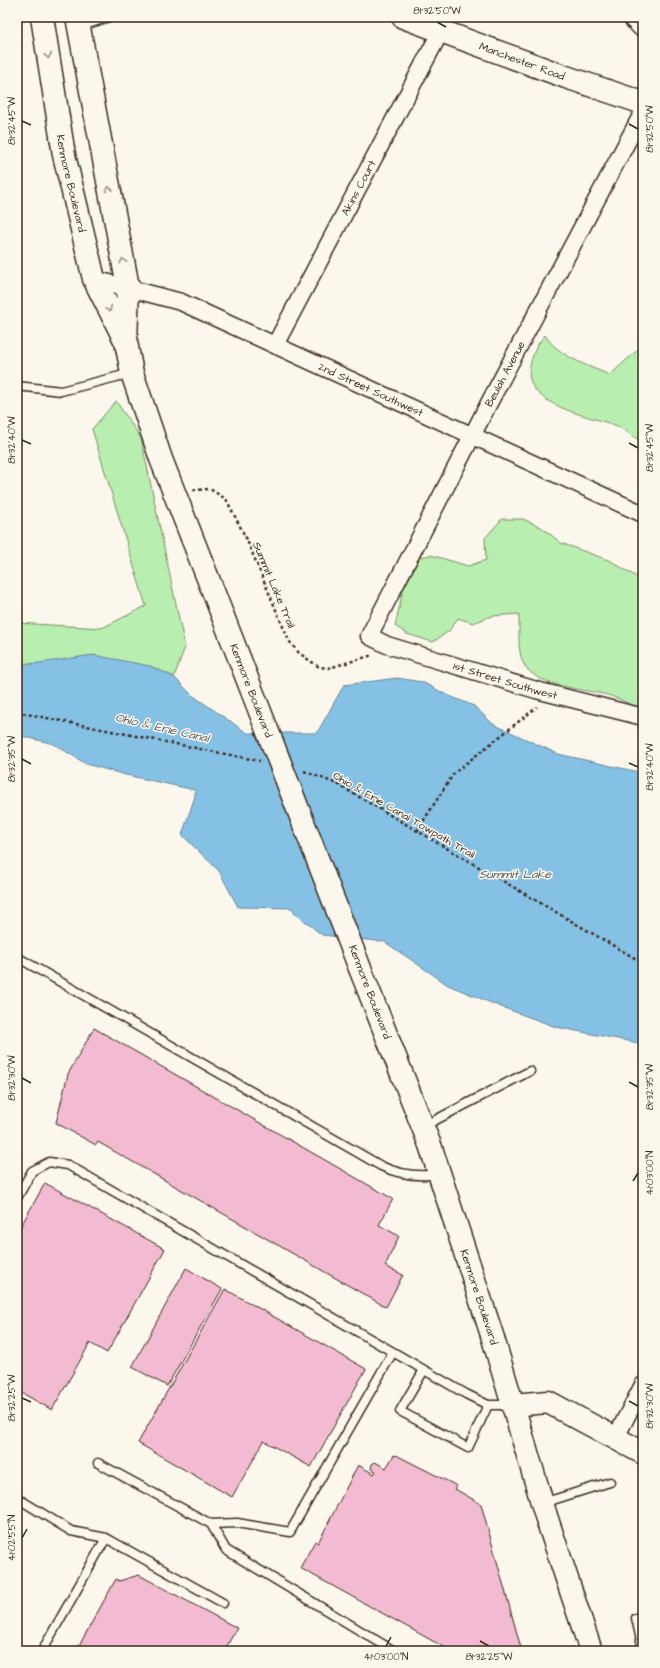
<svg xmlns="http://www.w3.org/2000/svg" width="660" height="1668" viewBox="0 0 660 1668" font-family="'Architects Daughter',sans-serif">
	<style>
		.green { fill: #b8eeaf; stroke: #7a8c66 }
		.water { fill: #85c1e5; stroke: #678595 }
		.building { fill: #f3bbd1; stroke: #3b2a1e }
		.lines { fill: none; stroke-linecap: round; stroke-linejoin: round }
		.service-casing { stroke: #3b2a1e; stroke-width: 11 }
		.minor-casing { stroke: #3b2a1e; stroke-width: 19 }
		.secondary-casing { stroke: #3b2a1e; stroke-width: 25 }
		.path { stroke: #3b2a1e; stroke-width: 2.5; stroke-dasharray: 3 3; stroke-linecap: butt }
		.service { stroke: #fbf7ec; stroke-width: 8 }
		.minor { stroke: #fbf7ec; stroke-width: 16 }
		.secondary { stroke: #fbf7ec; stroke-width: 22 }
		.secondary-bridge-casing { stroke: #3b2a1e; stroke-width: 25; stroke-linecap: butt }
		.secondary-bridge { stroke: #fbf7ec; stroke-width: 22 }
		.oneway { stroke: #9b9085 }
		.ticks { fill: none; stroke: #3b2a1e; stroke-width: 1.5 }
		.labels { text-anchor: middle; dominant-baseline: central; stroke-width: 3; stroke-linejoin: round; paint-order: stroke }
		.street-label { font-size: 11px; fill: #3b2a1e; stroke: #fbf7ec }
		.water-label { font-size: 12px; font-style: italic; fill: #51575a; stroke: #fbf7ec }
		.neatline { fill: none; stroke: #3b2a1e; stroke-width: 1.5 }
		.ticks-label { font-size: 10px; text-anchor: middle; fill: #3b2a1e }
	</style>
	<rect width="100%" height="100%" fill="#fbf7ec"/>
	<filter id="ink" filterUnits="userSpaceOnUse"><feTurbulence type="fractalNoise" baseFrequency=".025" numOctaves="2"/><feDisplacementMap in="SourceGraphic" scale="8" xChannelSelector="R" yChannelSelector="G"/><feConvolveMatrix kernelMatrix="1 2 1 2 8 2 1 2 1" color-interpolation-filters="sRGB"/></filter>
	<g filter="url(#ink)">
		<!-- green -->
		<path class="green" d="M 545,335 C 558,356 588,366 610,375 L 643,345 L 643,441 C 632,438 627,430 617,426 C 590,415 517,406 531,362 C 534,351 537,344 545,335 Z
			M 116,401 L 141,438 L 185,647 L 174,677 L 150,666 L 17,663 L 17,623 L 102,628 L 146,606 L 92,429 Z
			M 502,519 L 523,519 L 541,527 L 561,543 L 611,561 L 643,581 L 643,709 C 632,705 622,700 611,696 C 589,689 539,688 525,666 C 516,652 520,630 519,614 L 492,616 L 473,623 L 458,618 L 449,631 L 433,642 L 407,634 L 395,626 L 403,590 L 420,557 L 431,555 L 468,566 L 486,560 L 485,538 Z"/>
		<!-- water -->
		<path class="water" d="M 93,655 L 150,666 L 174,677 L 192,695 L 247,733 L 317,733 L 344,685 L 397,678 L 422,682 L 447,695 L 474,706 L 493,724 L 558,754 L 643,773 L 643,1044 L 556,1027 L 496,1005 L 448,985 L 385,942 L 322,935 L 295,913 L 292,908 L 238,907 L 219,871 L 182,835 L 195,796 L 195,790 L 126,775 L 86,764 L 54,744 L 17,735 L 17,663 L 26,665 Z"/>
		<!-- building -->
		<path class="building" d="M 94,1028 L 393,1199 L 379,1225 L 399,1236 L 385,1266 L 403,1275 L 386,1307 L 98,1142 L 96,1145 L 56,1123 L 68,1074 Z
			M 45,1183 L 165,1249 L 107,1353 L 90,1343 L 52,1410 L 17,1390 L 17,1233 Z
			M 186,1268 L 222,1289 L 167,1386 L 132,1367 Z
			M 225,1289 L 366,1369 L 311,1467 L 264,1441 L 232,1497 L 138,1443 Z
			M 394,1455 L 395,1456 L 396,1455 L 457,1486 L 455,1489 L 481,1504 L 521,1648 L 512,1651 L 451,1651 L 300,1568 L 315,1541 L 318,1543 L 358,1465 L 374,1474 L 376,1471 L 371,1469 L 372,1464 L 375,1462 L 386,1468 Z
			M 139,1575 L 237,1628 L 224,1651 L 76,1651 L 116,1579 L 119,1581 Z"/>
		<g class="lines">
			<defs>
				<path id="service" d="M 79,27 L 109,17
					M 17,386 L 61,391 L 132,373
					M 17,957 L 381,1166 C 400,1175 418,1177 438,1174
					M 424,1126 L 530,1071
					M 17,1198 L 32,1171 L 49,1162 L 68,1165 L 466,1394 L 488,1405 L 511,1405
					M 424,1370 L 400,1411 L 468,1448 L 488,1405
					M 98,1463 L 211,1524 L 226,1550 L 394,1651
					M 17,1498 L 71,1531 L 106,1538 L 223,1603
					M 543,1503 L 610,1482
					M 211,1524 L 237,1523 L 290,1532 L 393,1352
					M 643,1616 L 636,1618 L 643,1649
					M 42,1651 L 106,1538"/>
				<g id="minor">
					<path id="s1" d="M 643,112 L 489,403 L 369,636 L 387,645 L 536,690 L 643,717"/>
					<path id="s2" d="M 94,279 L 181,302 L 643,514"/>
					<path id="s3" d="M 275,345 L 441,31"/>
					<path d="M 616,1437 L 643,1385"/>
				</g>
				<g id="secondary">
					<path id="s4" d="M 42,17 L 64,155 L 94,279 L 125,340"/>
					<path d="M 77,17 L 128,287 L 126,342 L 132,373 L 161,459 L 222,614"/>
					<path id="s5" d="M 403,17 L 566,77 L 643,103"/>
					<path d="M 634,17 L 643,26"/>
					<path id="s6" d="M 361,971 L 430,1145 L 492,1335 L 546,1516 L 591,1651"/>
					<path d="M 512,1405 L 548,1402 L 643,1453"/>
				</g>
			</defs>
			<!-- service casing -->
			<use href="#service" class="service-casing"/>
			<!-- minor casing -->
			<use href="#minor" class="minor-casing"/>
			<!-- secondary casing -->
			<use href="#secondary" class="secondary-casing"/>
			<!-- path -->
			<path class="path" d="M 193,490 L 210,489 L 226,499 L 246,538 L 289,641 L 299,653 L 319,667 L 329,668 L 373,655
				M 17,712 L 260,761
				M 304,771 L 337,784 L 643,963
				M 417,831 L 454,773 L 537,707"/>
			<!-- service -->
			<use href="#service" class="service"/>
			<!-- minor -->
			<use href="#minor" class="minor"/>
			<!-- secondary -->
			<use href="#secondary" class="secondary"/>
			<defs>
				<g id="secondary-bridge">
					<path id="s7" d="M 222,614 L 361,971"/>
				</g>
			</defs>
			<!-- secondary-bridge casing -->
			<use href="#secondary-bridge" class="secondary-bridge-casing"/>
			<!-- secondary-bridge -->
			<use href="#secondary-bridge" class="secondary-bridge"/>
		</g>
		<!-- one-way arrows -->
		<defs><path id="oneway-chevron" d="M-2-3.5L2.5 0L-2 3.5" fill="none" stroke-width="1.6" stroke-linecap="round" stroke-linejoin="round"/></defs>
		<g class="oneway">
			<use href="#oneway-chevron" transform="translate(48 56) rotate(81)"/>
			<use href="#oneway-chevron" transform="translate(109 189) rotate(-101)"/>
			<use href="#oneway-chevron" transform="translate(123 261) rotate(-101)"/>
			<use href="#oneway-chevron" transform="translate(109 309) rotate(63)"/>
		</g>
	</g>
	<!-- ticks -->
	<path class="ticks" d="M 437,22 L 446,27M 22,121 L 31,125M 629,124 L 638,129M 22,440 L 31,444M 629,443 L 638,448M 22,759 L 31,764M 629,763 L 638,767M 22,1078 L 31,1083M 629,1082 L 638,1087M 633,1181 L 638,1173M 22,1398 L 31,1402M 629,1401 L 638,1406M 22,1538 L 27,1529M 480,1641 L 489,1646M 386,1646 L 391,1637"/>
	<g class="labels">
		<!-- street labels -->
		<g class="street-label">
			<text stroke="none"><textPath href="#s5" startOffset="127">Manchester Road</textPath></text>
			<text stroke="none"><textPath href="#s4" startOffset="169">Kenmore Boulevard</textPath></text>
			<text stroke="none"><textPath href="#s3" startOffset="178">Akins Court</textPath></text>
			<text transform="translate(505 374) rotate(-62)">Beulah Avenue</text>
			<text stroke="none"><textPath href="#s2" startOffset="299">2nd Street Southwest</textPath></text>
			<text transform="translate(274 585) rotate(67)">Summit Lake Trail</text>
			<text stroke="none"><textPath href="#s1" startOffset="735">1st Street Southwest</textPath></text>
			<text stroke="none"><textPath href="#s7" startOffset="82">Kenmore Boulevard</textPath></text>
			<text transform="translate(404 815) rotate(30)">Ohio &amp; Erie Canal Towpath Trail</text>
			<text transform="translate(370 992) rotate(69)">Kenmore Boulevard</text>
			<text stroke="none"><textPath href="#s6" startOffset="347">Kenmore Boulevard</textPath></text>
		</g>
		<!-- water labels -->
		<g class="water-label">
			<text transform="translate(162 728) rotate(13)">Ohio &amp; Erie Canal</text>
			<text x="515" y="874">Summit Lake</text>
		</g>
	</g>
	<!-- margin -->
	<rect width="660" height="1668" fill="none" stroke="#fbf7ec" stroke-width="44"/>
	<rect x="22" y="22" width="616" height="1624" class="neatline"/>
	<g class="ticks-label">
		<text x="437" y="14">81°32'50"W</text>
		<text transform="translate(11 121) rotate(-90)" y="4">81°32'45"W</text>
		<text transform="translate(649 129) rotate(-90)" y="4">81°32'50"W</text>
		<text transform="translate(11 440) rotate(-90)" y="4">81°32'40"W</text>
		<text transform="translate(649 448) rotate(-90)" y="4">81°32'45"W</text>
		<text transform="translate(11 759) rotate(-90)" y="4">81°32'35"W</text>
		<text transform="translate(649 767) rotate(-90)" y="4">81°32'40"W</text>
		<text transform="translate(11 1078) rotate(-90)" y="4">81°32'30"W</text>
		<text transform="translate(649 1087) rotate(-90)" y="4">81°32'35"W</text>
		<text transform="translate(649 1173) rotate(-90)" y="4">41°03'00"N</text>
		<text transform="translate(11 1398) rotate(-90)" y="4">81°32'25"W</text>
		<text transform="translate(649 1406) rotate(-90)" y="4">81°32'30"W</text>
		<text transform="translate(11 1538) rotate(-90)" y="4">41°02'55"N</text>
		<text x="386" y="1660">41°03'00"N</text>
		<text x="489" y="1660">81°32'25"W</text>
	</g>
</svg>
